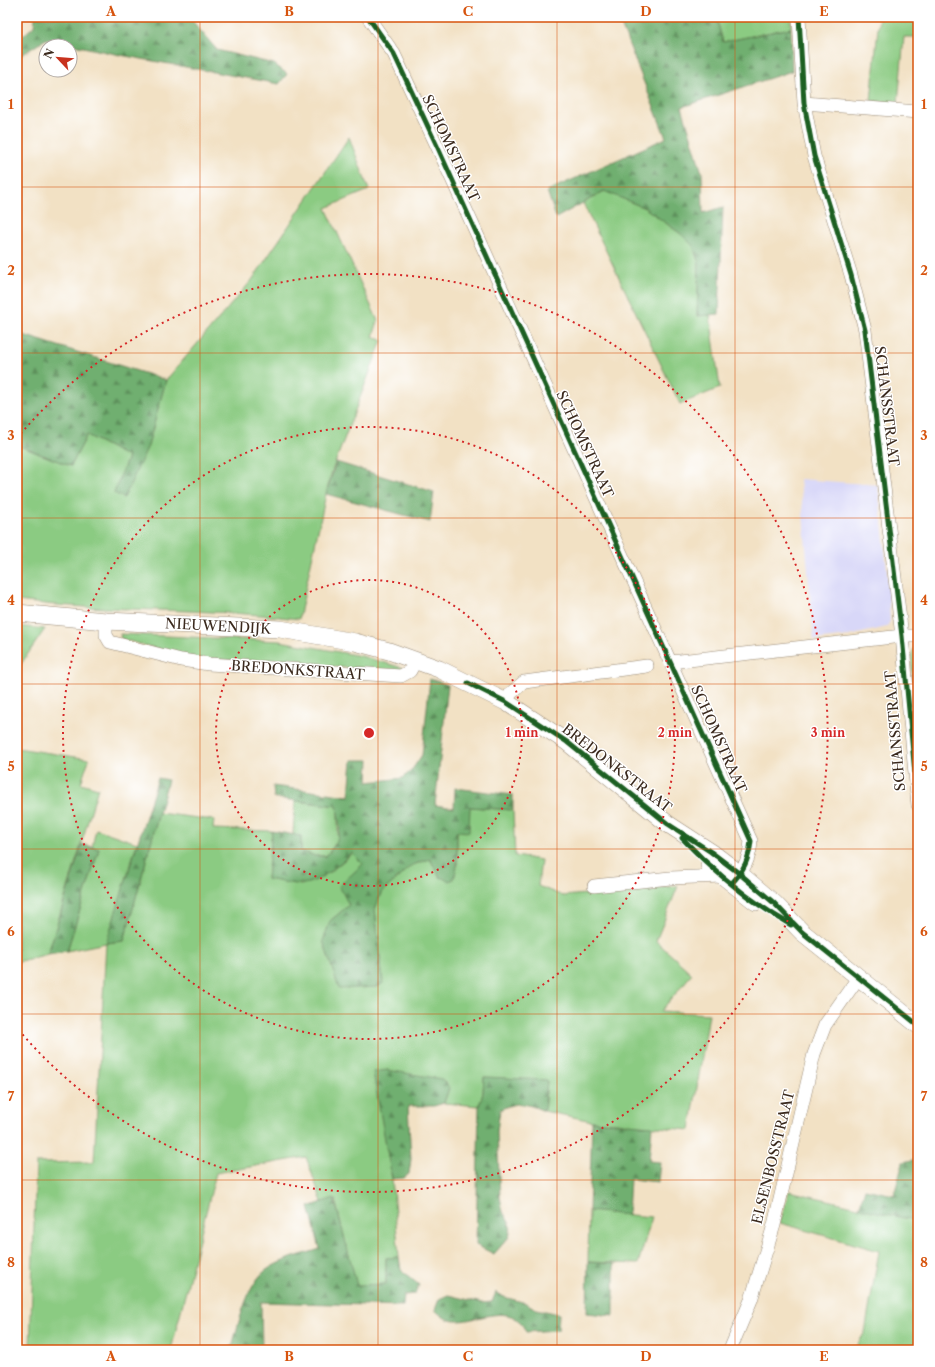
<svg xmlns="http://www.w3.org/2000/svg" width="935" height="1367" viewBox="0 0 935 1367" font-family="'Libre Caslon Text',serif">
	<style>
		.built { fill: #d8d7f8 }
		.green { fill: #8bcb82; stroke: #637a50 }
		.forest { fill: url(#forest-firs); stroke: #566c47 }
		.park { fill: url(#park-dots); stroke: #637a50 }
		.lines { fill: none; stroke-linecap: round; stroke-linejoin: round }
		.minor-casing { stroke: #968671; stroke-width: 14 }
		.tertiary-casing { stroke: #968671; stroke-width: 18 }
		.minor { stroke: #fff; stroke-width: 13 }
		.tertiary { stroke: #fff; stroke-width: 17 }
		.cycleway-casing { stroke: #fff; stroke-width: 8 }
		.cycleway { stroke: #1b5e20; stroke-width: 5 }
		.grid { fill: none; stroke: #d7540e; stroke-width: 1; stroke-opacity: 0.55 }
		.ring { fill: none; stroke: #d62828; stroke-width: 2; stroke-dasharray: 2 4 }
		.labels { text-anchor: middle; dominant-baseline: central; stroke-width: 3; stroke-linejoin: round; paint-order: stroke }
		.street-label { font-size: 14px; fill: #3b2a1e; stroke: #fff }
		.centre { fill: #d62828; stroke: #fff; stroke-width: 2 }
		.ring-label { font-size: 12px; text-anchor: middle; font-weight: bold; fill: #d62828; stroke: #fff; stroke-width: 3; stroke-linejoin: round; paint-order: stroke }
		.neatline { fill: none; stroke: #d7540e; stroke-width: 1.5 }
		.grid-label { font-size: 13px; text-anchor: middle; font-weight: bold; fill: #d7540e }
	</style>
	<defs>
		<pattern id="forest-firs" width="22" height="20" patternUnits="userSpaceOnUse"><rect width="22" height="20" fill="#70af70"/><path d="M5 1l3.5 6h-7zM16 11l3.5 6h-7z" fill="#5d8f5b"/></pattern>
		<pattern id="park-dots" width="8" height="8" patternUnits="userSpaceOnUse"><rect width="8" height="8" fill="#8bcb82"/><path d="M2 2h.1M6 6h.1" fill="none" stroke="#79ae70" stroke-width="1.8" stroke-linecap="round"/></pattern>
	</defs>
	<rect width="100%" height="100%" fill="#fff"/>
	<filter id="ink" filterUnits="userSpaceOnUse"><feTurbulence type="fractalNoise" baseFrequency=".025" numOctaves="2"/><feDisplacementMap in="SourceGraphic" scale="8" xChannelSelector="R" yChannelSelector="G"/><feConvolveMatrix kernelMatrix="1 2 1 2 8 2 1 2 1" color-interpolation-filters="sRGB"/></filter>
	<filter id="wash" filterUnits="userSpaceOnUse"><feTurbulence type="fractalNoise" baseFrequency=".012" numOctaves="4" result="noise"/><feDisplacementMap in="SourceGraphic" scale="16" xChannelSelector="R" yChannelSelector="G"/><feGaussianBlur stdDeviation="0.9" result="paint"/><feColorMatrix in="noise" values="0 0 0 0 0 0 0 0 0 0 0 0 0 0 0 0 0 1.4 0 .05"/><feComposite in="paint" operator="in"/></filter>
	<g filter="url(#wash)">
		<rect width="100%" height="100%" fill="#f2e1c4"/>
		<!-- built -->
		<path class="built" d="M 800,479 L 878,485 L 888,578 L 890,621 L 887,627 L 849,636 L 814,640 Z"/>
		<!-- green -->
		<path class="green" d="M 716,17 L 791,17 L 791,28 L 723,42 Z
			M 879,17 L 918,17 L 918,37 L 904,37 L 898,103 L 871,101 Z
			M 349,137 L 369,190 L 326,208 L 378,321 L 373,337 L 382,340 L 332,471 L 326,494 L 299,619 C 205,607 111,613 17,601 L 17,445 L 71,466 L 87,435 L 128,457 L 114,493 L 148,446 L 166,380 L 252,280 Z
			M 605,191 L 645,208 L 681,234 L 693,246 L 699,263 L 697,316 L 710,315 L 720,388 L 680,404 L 583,203 Z
			M 17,626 L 45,629 L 17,670 Z
			M 120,634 L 280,641 L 361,656 L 403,668 L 400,671 L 193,658 L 121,639 Z
			M 17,748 L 89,759 L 81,783 L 98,788 L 48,954 L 17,962 Z
			M 295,801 L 338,806 L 338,840 L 326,856 L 315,856 L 301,851 L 301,836 L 293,835 Z
			M 470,807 L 513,810 L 515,856 L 541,860 L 538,886 L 563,896 L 678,886 L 656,941 L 692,974 L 661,1011 L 709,1014 L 690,1130 L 592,1121 L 544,1111 L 547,1081 L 484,1077 L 483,1093 L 479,1106 L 444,1103 L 449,1088 L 374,1072 L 392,1179 L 399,1257 L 386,1258 L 386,1284 L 356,1286 L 335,1199 L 322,1202 L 306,1157 L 216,1173 L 171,1350 L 30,1350 L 36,1163 L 94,1162 L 106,943 L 67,951 L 99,849 L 92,847 L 96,829 L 137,843 L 107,943 L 124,941 L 159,813 L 214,820 L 213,829 L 272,831 L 267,879 L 301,885 L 330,872 L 353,853 L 363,864 L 349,905 L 330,921 L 383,983 L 375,909 L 381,893 L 413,865 L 430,859 L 440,877 L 457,866 L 457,830 Z
			M 789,1191 L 918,1221 L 918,1350 L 854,1350 L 865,1332 L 879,1251 L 780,1223 Z
			M 589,1211 L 652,1217 L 638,1264 L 588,1262 Z"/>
		<!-- forest -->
		<path class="forest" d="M 35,17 L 189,17 L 217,50 L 274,64 L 287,74 L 279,84 L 120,55 L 46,39 L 17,58 L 17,41 L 34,26 Z
			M 618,17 L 716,17 L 723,42 L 791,28 L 792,71 L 682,107 L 702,173 L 703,213 L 723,207 L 719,314 L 697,316 L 699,263 L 693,246 L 681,234 L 645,208 L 604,191 L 556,218 L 547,191 L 666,138 Z
			M 17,333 L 166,380 L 148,446 L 124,498 L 114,493 L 128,457 L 87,435 L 71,466 L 17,445 Z
			M 336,462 L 434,492 L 430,522 L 326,494 Z
			M 430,679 L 448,685 L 435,805 L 454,808 L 455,788 L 513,795 L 513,810 L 470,807 L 469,832 L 457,831 L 457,866 L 454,879 L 449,881 L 440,877 L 430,859 L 412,865 L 381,893 L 375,909 L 383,983 L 378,987 L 339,989 L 323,941 L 330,921 L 349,905 L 339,886 L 363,864 L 352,853 C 340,863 318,885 300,884 C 290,884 278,881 267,879 L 272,831 L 301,836 L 301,851 L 315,856 L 326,856 C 343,838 340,830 337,806 L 274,798 L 273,786 L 349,796 L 352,760 L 369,760 L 368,782 L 403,778 L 411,771 L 422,755 Z
			M 158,778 L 168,780 L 124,941 L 106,943 Z
			M 82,844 L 99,849 L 67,951 L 48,954 Z
			M 387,1070 L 442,1079 L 449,1088 L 444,1103 L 434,1106 L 408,1106 L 411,1159 L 409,1174 L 404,1178 L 392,1179 L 373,1072 Z
			M 484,1077 L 547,1080 L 544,1111 C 528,1104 517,1100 500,1110 L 497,1131 L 500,1197 L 503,1212 L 511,1226 L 509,1237 L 494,1254 L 476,1245 L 479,1106 L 483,1093 Z
			M 592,1121 L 652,1126 L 649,1161 L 660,1162 L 658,1182 L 630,1179 L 628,1215 L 589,1211 Z
			M 918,1159 L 918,1221 L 859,1208 L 865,1189 L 894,1195 L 903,1162 Z
			M 334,1198 L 357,1285 L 386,1284 L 386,1258 L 399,1257 L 401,1270 L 419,1285 L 415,1294 L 404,1295 L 403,1306 L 261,1302 L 262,1350 L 231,1350 C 238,1327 246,1286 265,1271 C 281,1259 302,1255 320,1249 L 309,1207 Z
			M 588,1262 L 614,1264 L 614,1316 L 587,1313 Z
			M 496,1292 L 504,1297 L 526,1303 L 536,1309 L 559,1314 L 558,1330 L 526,1332 C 524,1328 522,1324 519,1321 C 502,1304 467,1326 450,1320 C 443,1318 440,1314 435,1310 L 439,1299 L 448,1295 L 482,1303 L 492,1302 Z"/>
		<!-- park -->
		<path class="park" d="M 918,645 L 918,748 L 911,656 L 914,648 Z"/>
	</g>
	<g filter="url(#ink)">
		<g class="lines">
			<defs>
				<path id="minor" d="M 368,17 L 394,54 L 438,148 L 751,841 C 750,857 745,869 734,881
					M 799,17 L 804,103 L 814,156 L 851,275 L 865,330 L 902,636 L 918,805
					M 804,103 L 918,112
					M 106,621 L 106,635 L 110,642 L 181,660 L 209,664 L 401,676 L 410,671 L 416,660
					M 671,662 L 902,636 L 918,636
					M 506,702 L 511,693 L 524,682 L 647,666
					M 594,886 L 670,878 L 722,876
					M 730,1350 L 751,1300 L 774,1225 L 814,1054 L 825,1025 L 858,978"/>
				<path id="tertiary" d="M 17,613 L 106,621 L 280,629 L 355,642 L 389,651 L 439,669 L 506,702 L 567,742 L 668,824 L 711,852 L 740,874 L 774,903 L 802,932 L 918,1025
					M 709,865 L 756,902"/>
			</defs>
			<!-- minor casing -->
			<use href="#minor" class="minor-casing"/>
			<!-- tertiary casing -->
			<use href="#tertiary" class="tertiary-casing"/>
			<!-- minor -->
			<use href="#minor" class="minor"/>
			<!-- tertiary -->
			<use href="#tertiary" class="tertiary"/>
			<defs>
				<path id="cycleway" d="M 368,17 L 394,54 L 438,148 L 751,841 C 749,859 744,870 732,883
					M 799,17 L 804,103 L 814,156 L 851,275 L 865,330 L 902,636 L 918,805
					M 468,683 L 506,702 L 567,742 L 668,824 L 711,852 L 740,874 L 774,903 L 802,932 L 918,1025
					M 682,838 C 714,872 751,902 791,925"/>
			</defs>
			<!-- cycleway casing -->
			<use href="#cycleway" class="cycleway-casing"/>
			<!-- cycleway -->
			<use href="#cycleway" class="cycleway"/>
		</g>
	</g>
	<!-- grid -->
	<path class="grid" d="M 200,17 L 200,1350M 378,17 L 378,1350M 557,17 L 557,1350M 735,17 L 735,1350M 17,187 L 918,187M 17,353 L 918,353M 17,518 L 918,518M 17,684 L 918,684M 17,849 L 918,849M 17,1014 L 918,1014M 17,1180 L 918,1180"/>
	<!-- distance rings -->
	<g class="ring">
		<circle cx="369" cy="733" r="153"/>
		<circle cx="369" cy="733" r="306"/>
		<path d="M17 438A459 459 0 1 1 17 1028"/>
	</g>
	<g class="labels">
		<!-- street labels -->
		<g class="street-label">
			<text transform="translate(451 148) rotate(65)">SCHOMSTRAAT</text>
			<text transform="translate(887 406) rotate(83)">SCHANSSTRAAT</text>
			<text transform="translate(585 444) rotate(65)">SCHOMSTRAAT</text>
			<text transform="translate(218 626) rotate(3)">NIEUWENDIJK</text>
			<text transform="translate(298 670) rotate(4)">BREDONKSTRAAT</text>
			<text transform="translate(895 731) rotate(-95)">SCHANSSTRAAT</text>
			<text transform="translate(719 739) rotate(66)">SCHOMSTRAAT</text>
			<text transform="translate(617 768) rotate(38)">BREDONKSTRAAT</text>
			<text transform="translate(773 1157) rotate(-76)">ELSENBOSSTRAAT</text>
		</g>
	</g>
	<circle cx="369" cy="733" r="6" class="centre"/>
	<g class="ring-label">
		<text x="522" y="737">1 min</text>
		<text x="675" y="737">2 min</text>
		<text x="828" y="737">3 min</text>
	</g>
	<!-- margin -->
	<rect width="935" height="1367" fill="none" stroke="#fff" stroke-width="44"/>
	<!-- north arrow -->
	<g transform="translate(58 58) rotate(296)"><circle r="19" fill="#ffffff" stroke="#b1aaa5"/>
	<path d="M0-3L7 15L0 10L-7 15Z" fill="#c8321e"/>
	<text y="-6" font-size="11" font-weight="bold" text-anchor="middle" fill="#3b2a1e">N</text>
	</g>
	<rect x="22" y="22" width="891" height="1323" class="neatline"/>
	<g class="grid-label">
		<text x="111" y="16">A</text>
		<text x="289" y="16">B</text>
		<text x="468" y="16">C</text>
		<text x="646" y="16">D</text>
		<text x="824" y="16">E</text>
		<text x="11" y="109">1</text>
		<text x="924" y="109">1</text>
		<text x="11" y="275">2</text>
		<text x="924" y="275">2</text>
		<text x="11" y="440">3</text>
		<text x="924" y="440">3</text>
		<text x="11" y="605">4</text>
		<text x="924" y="605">4</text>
		<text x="11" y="771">5</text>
		<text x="924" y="771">5</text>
		<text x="11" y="936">6</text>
		<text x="924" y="936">6</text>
		<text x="11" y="1101">7</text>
		<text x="924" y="1101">7</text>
		<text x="11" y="1267">8</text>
		<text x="924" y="1267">8</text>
		<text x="111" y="1361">A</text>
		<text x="289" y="1361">B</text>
		<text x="468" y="1361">C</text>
		<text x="646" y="1361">D</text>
		<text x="824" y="1361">E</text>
	</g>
</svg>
